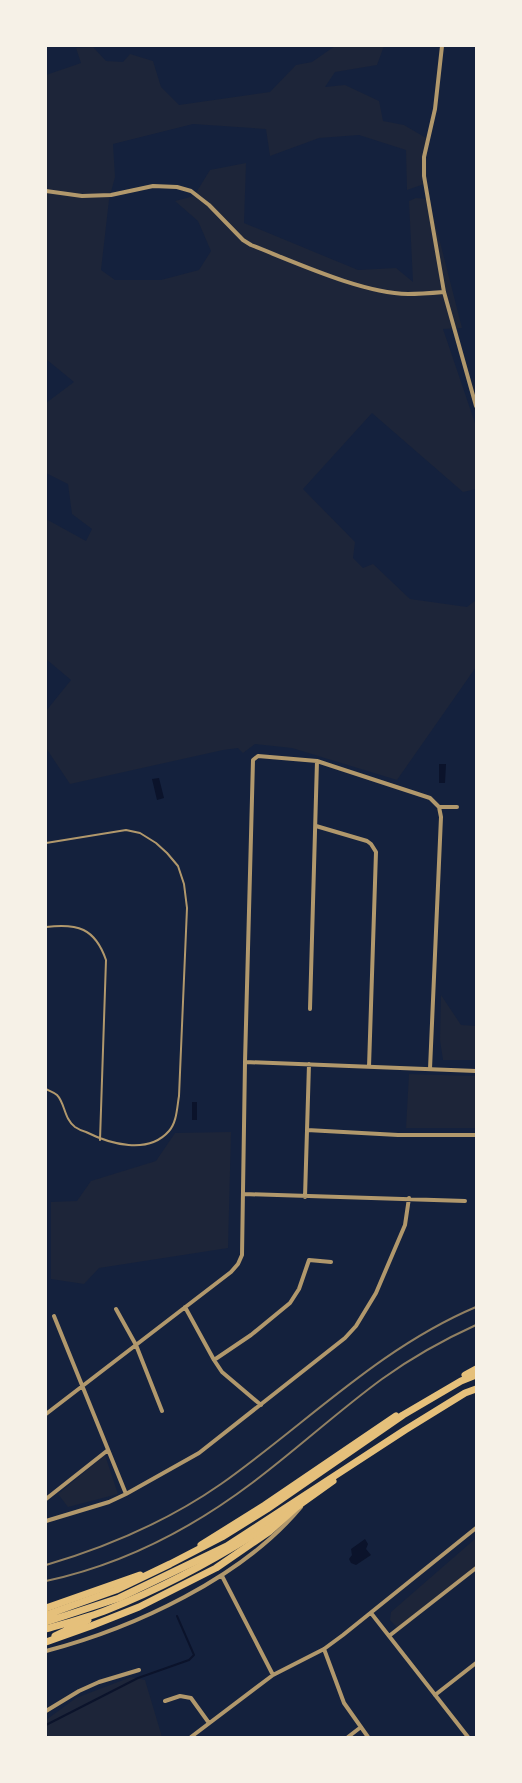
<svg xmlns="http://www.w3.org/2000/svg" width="522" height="1783" viewBox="0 0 522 1783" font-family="'Alegreya Sans',sans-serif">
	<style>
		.green { fill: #1d2539 }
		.water { fill: #0b132b }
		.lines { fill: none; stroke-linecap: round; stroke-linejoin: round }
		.stream { stroke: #0b132b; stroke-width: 2 }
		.service { stroke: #b1986c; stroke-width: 2 }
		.minor { stroke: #b1986c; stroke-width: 4 }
		.trunk { stroke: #e5c07b; stroke-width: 7 }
		.motorway { stroke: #e5c07b; stroke-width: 7 }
		.rail { stroke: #918062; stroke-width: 2 }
	</style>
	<rect width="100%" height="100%" fill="#14213d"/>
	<!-- green -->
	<path class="green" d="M 335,46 L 384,46 L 377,65 L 335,72 L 325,87 L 345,85 L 379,101 L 383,121 L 404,125 L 426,138 L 427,183 L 407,190 L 406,150 L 359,135 L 319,138 L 270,156 L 266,129 L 193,124 L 113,144 L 115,177 L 109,200 L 101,270 L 115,280 L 161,280 L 199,270 L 211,251 L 198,221 L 175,201 L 194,196 L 210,170 L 246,163 L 244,223 L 358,270 L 396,268 L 413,282 L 409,201 L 416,198 L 429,199 L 462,328 L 443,329 L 476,426 L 476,489 L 463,492 L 372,413 L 303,489 L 355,542 L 353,558 L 363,568 L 373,564 L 410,599 L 467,607 L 476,600 L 476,667 L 397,780 L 292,748 L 255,744 L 243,753 L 238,748 L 223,750 L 70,784 L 46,748 L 46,711 L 71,680 L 46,659 L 46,519 L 86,541 L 92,529 L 72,514 L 68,484 L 46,473 L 46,403 L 74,382 L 46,359 L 46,75 L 81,63 L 76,48 L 93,47 L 106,61 L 123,62 L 130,54 L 153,61 L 161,87 L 179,105 L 270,92 L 296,65 L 312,62 Z
		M 441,995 L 461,1025 L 476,1026 L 476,1060 L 443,1060 L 440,1040 Z
		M 409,1074 L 476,1076 L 476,1128 L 406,1128 Z
		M 231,1132 L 228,1248 L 99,1268 L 84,1284 L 51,1279 L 51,1202 L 77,1201 L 91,1181 L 156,1161 L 175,1133 Z
		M 105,1455 L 118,1494 L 68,1507 L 58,1494 Z
		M 476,1538 L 476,1566 L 397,1628 L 390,1620 L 391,1612 Z
		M 131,1677 L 145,1680 L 162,1737 L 46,1737 L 46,1720 L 76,1698 Z"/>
	<!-- water -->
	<path class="water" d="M 439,764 L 446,764 L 445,783 L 439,783 Z
		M 159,778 L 164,798 L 157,800 L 152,779 Z
		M 192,1102 L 197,1102 L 197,1120 L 192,1120 Z
		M 365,1539 L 368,1544 L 366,1549 L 371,1555 L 356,1565 L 351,1563 L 349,1559 L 352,1555 L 351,1549 Z"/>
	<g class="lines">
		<!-- stream -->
		<path class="stream" d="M 46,1725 L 138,1678 L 189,1660 L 194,1655 L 177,1616"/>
		<!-- service -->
		<path class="service" d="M 46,843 L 126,830 L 140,833 L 156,843 L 167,853 L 178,866 L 184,884 L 187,908 L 179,1096 C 177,1107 177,1122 169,1131 C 148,1155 110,1144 86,1132 C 82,1131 78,1129 75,1127 C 64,1119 65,1103 57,1095 C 54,1092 49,1091 46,1089
			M 46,927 C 77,923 95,928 106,960 L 100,1140"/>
		<!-- minor -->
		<path class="minor" d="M 442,46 L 435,109 L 424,157 L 424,176 L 444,292 L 476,406
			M 46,191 L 82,196 L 111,195 L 153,186 L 177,187 L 191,191 L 209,205 L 243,240 L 251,245 C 295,262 361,293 408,294 C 420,294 432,293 444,292
			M 439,807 L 457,807
			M 316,826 L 367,841 L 371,844 L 376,852 L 369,1067
			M 310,1009 L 317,761
			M 245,1062 L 476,1071
			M 307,1130 L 398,1135 L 476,1135
			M 244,1194 L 465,1201
			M 305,1197 L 309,1064
			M 185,1307 L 214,1360 L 222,1372 L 261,1405
			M 116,1309 L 136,1345 L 162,1411
			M 54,1316 L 126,1494
			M 214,1360 L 251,1335 L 290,1303 L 299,1289 L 309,1260 L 331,1262
			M 46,1414 L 231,1272 L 238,1264 L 242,1255 L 245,1062 L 253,760 L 258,756 L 317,761 L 430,798 L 439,807 L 441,817 L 430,1069
			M 46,1499 L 108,1450
			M 46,1521 L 109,1502 L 126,1494 L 199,1453 L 345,1338 L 356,1326 L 376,1293 L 405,1225 L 409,1198
			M 222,1576 L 273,1675
			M 371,1613 L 468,1737
			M 389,1636 L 476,1568
			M 324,1649 L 344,1703 L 368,1737
			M 46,1651 C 134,1628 242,1578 301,1507
			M 435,1695 L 476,1663
			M 165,1701 L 180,1696 L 191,1698 L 209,1723
			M 46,1711 L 79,1691 L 99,1682 L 139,1670
			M 191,1737 L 273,1675 L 324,1649 L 343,1635 L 476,1528
			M 348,1737 L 361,1727"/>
		<!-- trunk -->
		<path class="trunk" d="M 298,1506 L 333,1481
			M 201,1545 L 265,1505 L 396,1416
			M 46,1608 L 140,1575
			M 46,1629 C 66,1623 87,1618 107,1610 C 170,1585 229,1552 286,1514
			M 55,1636 L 88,1620"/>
		<!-- motorway -->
		<path class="motorway" d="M 465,1375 L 476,1369
			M 46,1615 L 116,1590 L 170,1564 L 222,1537 L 267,1509 L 403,1415 L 461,1381 L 476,1375
			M 46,1622 L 119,1598 L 227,1546 L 405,1430 L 465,1393 L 476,1389
			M 46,1642 L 91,1626 L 139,1607 L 216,1568 L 270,1531 L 301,1503"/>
		<!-- rail -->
		<path class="rail" d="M 46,1565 C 107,1547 168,1521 221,1484 C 306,1424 379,1348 476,1307
			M 46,1581 C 121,1565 191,1529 252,1483 C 296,1450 337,1412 382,1379 C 411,1358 443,1340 476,1325"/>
	</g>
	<!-- border -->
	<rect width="522" height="1783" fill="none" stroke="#f6f1e7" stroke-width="94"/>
</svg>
